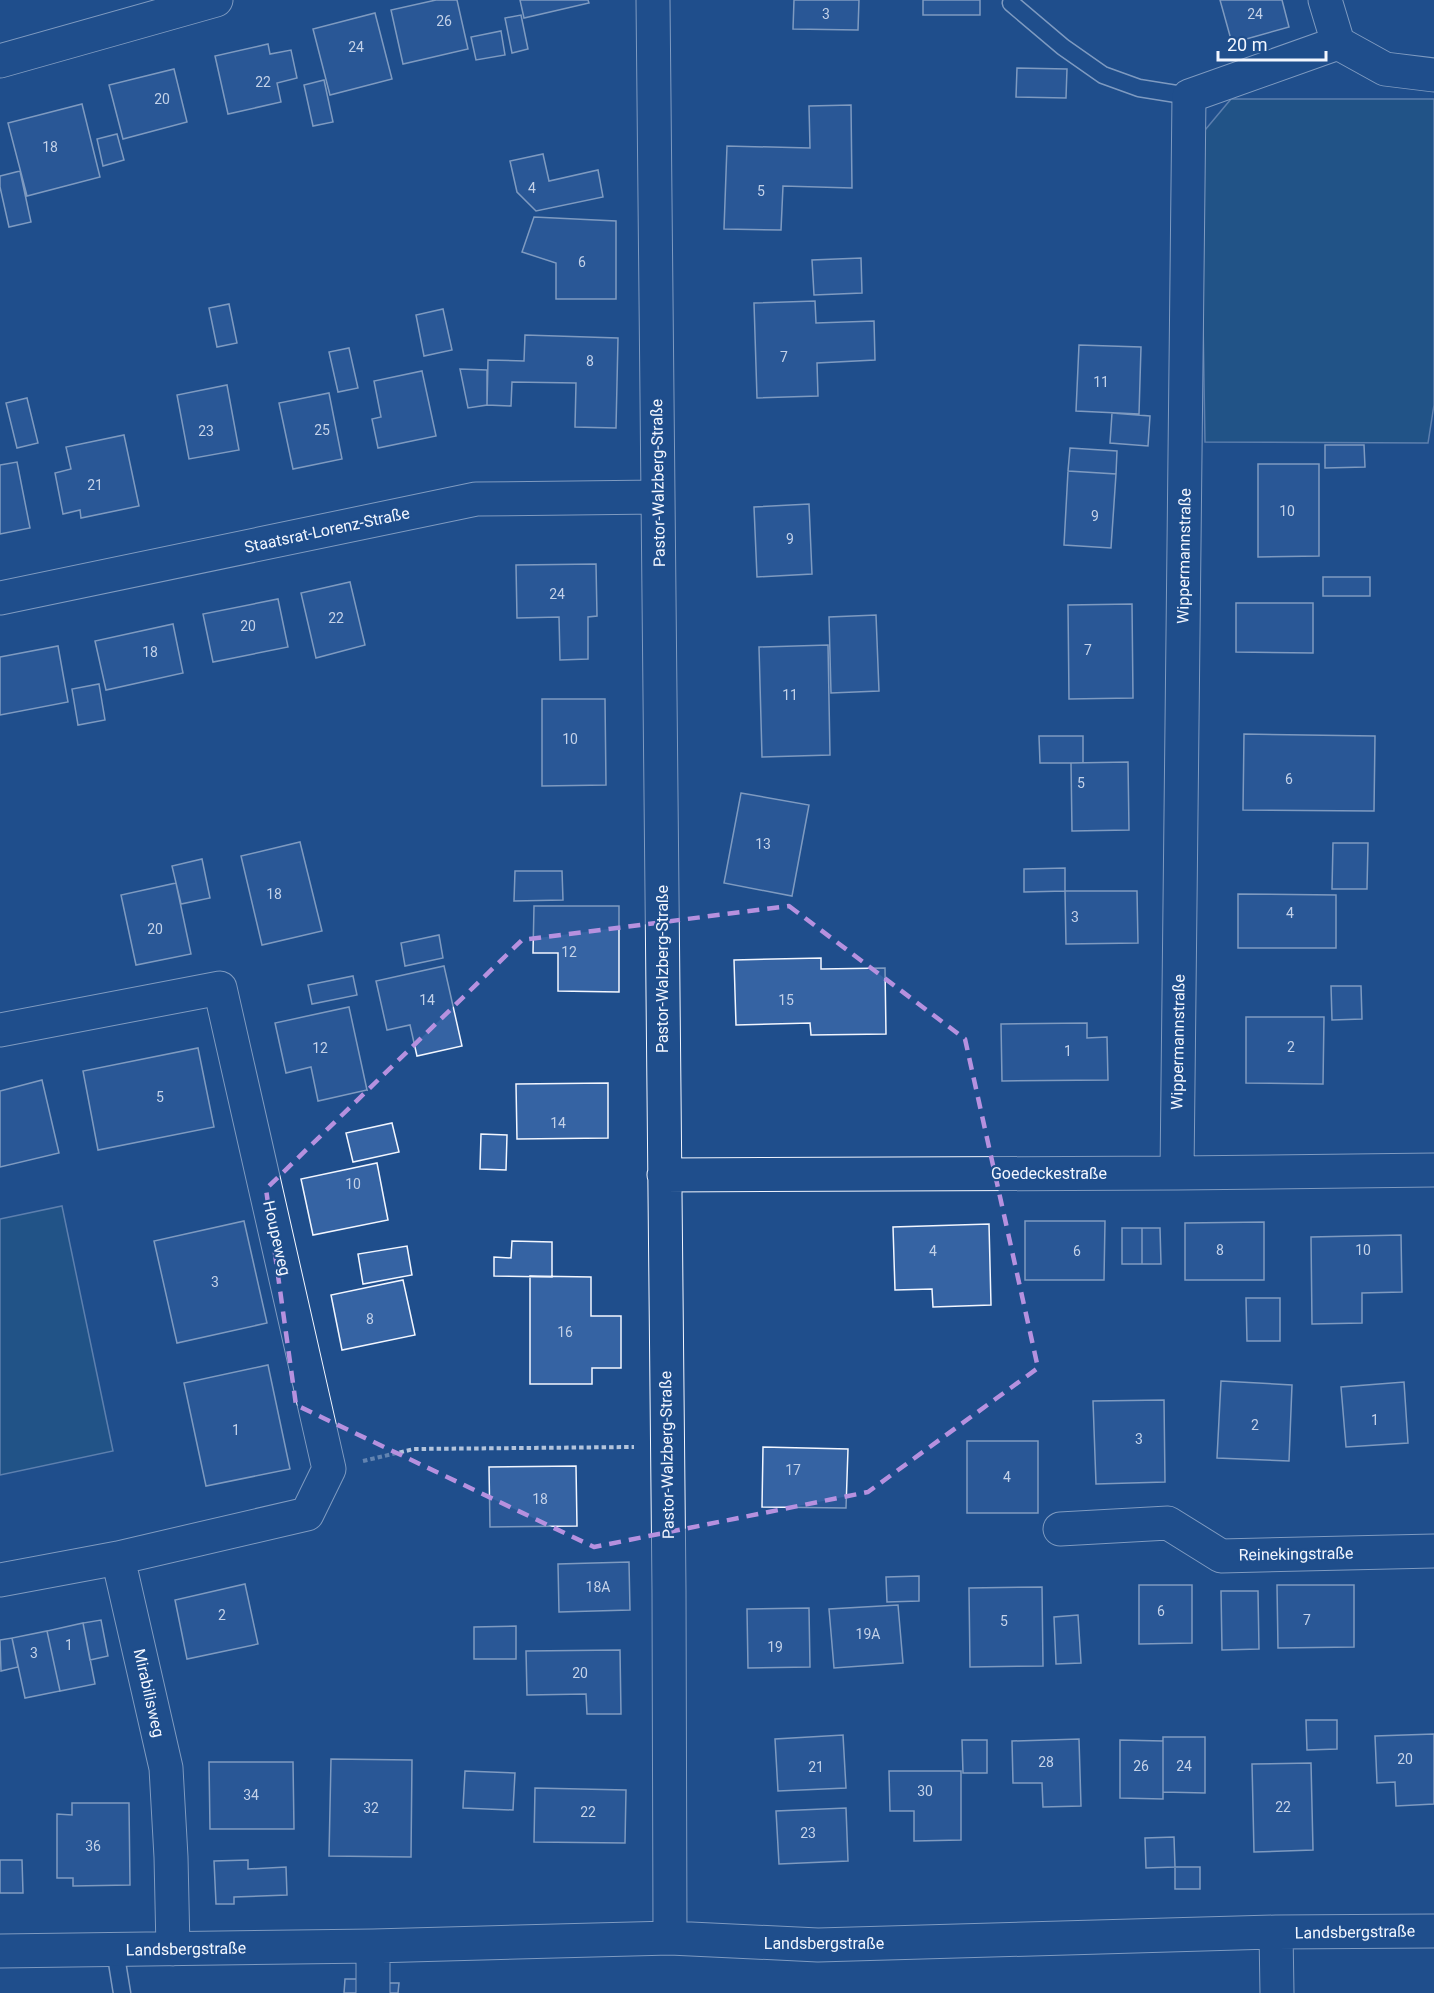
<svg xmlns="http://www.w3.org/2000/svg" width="1434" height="1993" viewBox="0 0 1434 1993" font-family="Roboto,sans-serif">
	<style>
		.green { fill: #245a82; stroke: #a8bbd7; stroke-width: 1.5 }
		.building { fill: #3563a3; stroke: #f2f6ff; stroke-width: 1.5 }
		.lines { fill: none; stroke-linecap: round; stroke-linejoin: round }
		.lane-casing { stroke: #f2f6ff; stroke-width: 19 }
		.street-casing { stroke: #f2f6ff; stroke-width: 35 }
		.path { stroke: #b3c4dc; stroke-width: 4; stroke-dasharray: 4.5 3; stroke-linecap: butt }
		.lane { stroke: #1f4e8c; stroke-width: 16 }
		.street { stroke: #1f4e8c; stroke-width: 33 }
		.marked { fill: none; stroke: #b691df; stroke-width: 4.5; stroke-dasharray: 12 8; stroke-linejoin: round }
		.labels { text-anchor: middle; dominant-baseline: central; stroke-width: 4.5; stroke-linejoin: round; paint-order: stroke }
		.number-label { font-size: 14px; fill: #c3d1e8 }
		.street-label { font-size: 16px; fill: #f2f6ff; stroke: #1f4e8c }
	</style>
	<rect width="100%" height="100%" fill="#1f4e8c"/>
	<!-- green -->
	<path class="green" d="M 1231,99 L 1434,99 L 1434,405 L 1428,443 L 1205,442 L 1200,136 Z
		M 62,1206 L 113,1451 L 0,1475 L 0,1219 Z"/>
	<!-- building -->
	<path class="building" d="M 436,0 L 457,0 L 468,49 L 403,64 L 391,10 Z
		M 520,0 L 588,0 L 589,3 L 524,18 Z
		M 794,0 L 859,0 L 858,30 L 793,29 Z
		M 923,0 L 980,0 L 980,15 L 923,15 Z
		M 1220,0 L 1282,0 L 1289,27 L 1232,43 Z
		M 375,13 L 392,79 L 330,95 L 313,29 Z
		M 521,15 L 528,49 L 512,53 L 505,18 Z
		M 501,31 L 505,55 L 476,60 L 471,37 Z
		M 268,44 L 270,54 L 291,50 L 297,78 L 277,83 L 281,102 L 228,114 L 215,56 Z
		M 1017,68 L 1067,69 L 1066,98 L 1016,97 Z
		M 174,69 L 187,122 L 123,139 L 109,85 Z
		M 324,80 L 333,122 L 313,126 L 304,85 Z
		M 82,104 L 100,177 L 27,196 L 8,123 Z
		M 851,105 L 852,188 L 783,186 L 781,230 L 724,229 L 727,146 L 810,148 L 809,106 Z
		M 117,134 L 124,160 L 103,166 L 97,139 Z
		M 543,154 L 549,181 L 598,170 L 603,197 L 536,211 L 517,192 L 510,161 Z
		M 20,171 L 31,222 L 9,227 L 0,187 L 0,176 Z
		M 534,217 L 616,221 L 616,299 L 556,299 L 556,263 L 522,252 Z
		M 861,258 L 862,293 L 814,295 L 812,260 Z
		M 815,301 L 816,323 L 874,321 L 875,360 L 817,363 L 818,396 L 757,398 L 754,303 Z
		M 229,304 L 237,343 L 217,347 L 209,308 Z
		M 443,309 L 452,350 L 424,356 L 416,315 Z
		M 525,335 L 618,338 L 616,428 L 575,427 L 576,383 L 512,382 L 511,406 L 487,405 L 488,360 L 524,361 Z
		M 1079,345 L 1141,347 L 1139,414 L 1076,411 Z
		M 349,348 L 358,388 L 338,392 L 329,352 Z
		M 460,369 L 487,370 L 487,405 L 468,408 Z
		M 422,371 L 436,436 L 378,448 L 372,419 L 381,417 L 374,381 Z
		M 227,385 L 239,450 L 189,459 L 177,395 Z
		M 329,393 L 342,459 L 293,469 L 279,403 Z
		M 27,398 L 38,443 L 17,448 L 6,403 Z
		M 1112,413 L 1150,416 L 1148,446 L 1110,443 Z
		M 124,435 L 139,506 L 81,518 L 80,510 L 63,514 L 55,473 L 71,469 L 66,447 Z
		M 1325,445 L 1364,445 L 1365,467 L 1325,468 Z
		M 1070,448 L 1117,451 L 1116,474 L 1068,471 Z
		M 17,462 L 30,528 L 0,534 L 0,465 Z
		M 1258,464 L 1319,464 L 1319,556 L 1258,557 Z
		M 1068,471 L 1116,474 L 1111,548 L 1064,545 Z
		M 809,504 L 812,574 L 757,577 L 754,507 Z
		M 596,564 L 597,616 L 588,617 L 588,659 L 560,660 L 559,617 L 517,618 L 516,565 Z
		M 1323,577 L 1370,577 L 1370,596 L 1323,596 Z
		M 350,582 L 365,645 L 316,658 L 301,593 Z
		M 278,599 L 288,647 L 213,662 L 203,614 Z
		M 1236,603 L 1313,603 L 1313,653 L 1236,652 Z
		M 1132,604 L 1133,698 L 1069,699 L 1068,605 Z
		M 876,615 L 879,691 L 831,693 L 829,617 Z
		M 173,624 L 183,673 L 106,690 L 95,641 Z
		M 828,645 L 830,755 L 762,757 L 759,647 Z
		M 58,646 L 68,702 L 0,715 L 0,657 Z
		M 99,684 L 105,720 L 78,725 L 72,689 Z
		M 542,699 L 605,699 L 606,785 L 542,786 Z
		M 1244,734 L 1375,736 L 1374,811 L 1243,810 Z
		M 1039,736 L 1083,736 L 1083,763 L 1040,763 Z
		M 1128,762 L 1129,830 L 1072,831 L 1071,763 Z
		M 741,793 L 809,805 L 792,896 L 724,883 Z
		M 300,842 L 322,931 L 262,945 L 241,856 Z
		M 1333,843 L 1368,843 L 1367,889 L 1332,889 Z
		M 202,859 L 210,898 L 181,904 L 172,866 Z
		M 1065,868 L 1065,891 L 1024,892 L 1024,869 Z
		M 515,871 L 562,871 L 563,900 L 514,901 Z
		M 176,883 L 191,954 L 136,965 L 121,895 Z
		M 1065,891 L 1137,891 L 1138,943 L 1066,944 Z
		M 1238,894 L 1336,895 L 1336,948 L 1238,948 Z
		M 534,906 L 619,906 L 619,992 L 558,991 L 558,953 L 533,953 Z
		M 439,935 L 443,958 L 405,966 L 401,943 Z
		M 821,958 L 821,969 L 885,968 L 886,1034 L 811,1035 L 810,1023 L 736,1025 L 734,960 Z
		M 444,966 L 462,1046 L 417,1056 L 410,1025 L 387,1030 L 376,981 Z
		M 353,976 L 357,995 L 312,1004 L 308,985 Z
		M 1331,986 L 1361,986 L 1362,1019 L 1332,1020 Z
		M 349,1007 L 367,1090 L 318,1101 L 311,1067 L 286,1073 L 275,1023 Z
		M 1246,1017 L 1324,1017 L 1323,1084 L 1246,1083 Z
		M 1087,1023 L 1087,1038 L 1107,1037 L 1108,1080 L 1002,1081 L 1001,1024 Z
		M 198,1048 L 214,1127 L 98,1150 L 83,1071 Z
		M 42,1080 L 59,1153 L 0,1167 L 0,1091 Z
		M 608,1083 L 608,1138 L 517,1139 L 516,1084 Z
		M 392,1123 L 399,1152 L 353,1162 L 346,1133 Z
		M 481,1134 L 507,1135 L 506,1170 L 480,1169 Z
		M 377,1163 L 388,1220 L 313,1235 L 301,1179 Z
		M 244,1221 L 267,1323 L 177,1343 L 154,1241 Z
		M 1025,1221 L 1105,1221 L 1104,1280 L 1025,1280 Z
		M 1264,1222 L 1264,1280 L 1185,1280 L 1185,1223 Z
		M 989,1224 L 991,1305 L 933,1307 L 932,1289 L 895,1290 L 893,1227 Z
		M 1122,1228 L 1142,1228 L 1142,1264 L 1122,1264 Z
		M 1142,1228 L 1160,1228 L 1161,1264 L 1142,1264 Z
		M 1401,1235 L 1402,1292 L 1362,1293 L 1362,1323 L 1312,1324 L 1311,1237 Z
		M 512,1241 L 552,1242 L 552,1277 L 494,1276 L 494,1257 L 511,1258 Z
		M 407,1246 L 412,1275 L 363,1284 L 358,1254 Z
		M 530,1276 L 591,1277 L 591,1316 L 621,1316 L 621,1368 L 592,1368 L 592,1384 L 530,1384 Z
		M 403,1280 L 415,1335 L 342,1350 L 331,1295 Z
		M 1246,1298 L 1280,1298 L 1280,1341 L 1247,1341 Z
		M 268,1365 L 290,1469 L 206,1486 L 184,1383 Z
		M 1221,1381 L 1292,1385 L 1289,1461 L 1217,1458 Z
		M 1404,1382 L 1408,1443 L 1346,1447 L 1341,1387 Z
		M 1164,1400 L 1165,1482 L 1096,1484 L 1093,1401 Z
		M 967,1441 L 1038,1441 L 1038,1513 L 967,1513 Z
		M 763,1447 L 848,1449 L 846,1508 L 762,1507 Z
		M 576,1466 L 577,1526 L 490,1527 L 489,1467 Z
		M 629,1562 L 630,1610 L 559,1612 L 558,1564 Z
		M 919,1576 L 919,1601 L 887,1602 L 886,1577 Z
		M 245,1584 L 258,1644 L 187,1659 L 175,1600 Z
		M 1139,1585 L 1192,1585 L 1192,1643 L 1139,1644 Z
		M 1277,1585 L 1354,1585 L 1354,1647 L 1278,1648 Z
		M 1042,1587 L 1043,1666 L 970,1667 L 969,1588 Z
		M 1221,1591 L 1258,1591 L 1259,1649 L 1222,1650 Z
		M 898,1605 L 903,1663 L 834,1668 L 829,1609 Z
		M 809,1608 L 810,1667 L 748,1668 L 747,1609 Z
		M 1078,1615 L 1081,1663 L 1056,1664 L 1054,1617 Z
		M 101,1620 L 108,1656 L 90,1660 L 83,1623 Z
		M 83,1623 L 95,1684 L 60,1691 L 47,1631 Z
		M 516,1626 L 516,1659 L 474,1659 L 474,1627 Z
		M 47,1631 L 60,1691 L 25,1698 L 12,1638 Z
		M 12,1638 L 18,1667 L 1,1671 L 0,1640 Z
		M 620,1650 L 621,1714 L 587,1714 L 586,1694 L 527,1695 L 526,1651 Z
		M 1306,1720 L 1337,1720 L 1337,1749 L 1307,1750 Z
		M 1434,1734 L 1434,1804 L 1396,1806 L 1395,1782 L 1377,1783 L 1375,1736 Z
		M 843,1735 L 846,1788 L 778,1791 L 775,1739 Z
		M 1163,1737 L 1205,1737 L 1205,1793 L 1163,1792 Z
		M 1079,1739 L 1081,1806 L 1043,1807 L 1042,1783 L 1013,1783 L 1012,1741 Z
		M 962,1740 L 987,1740 L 987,1773 L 963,1773 Z
		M 1120,1740 L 1163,1741 L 1163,1799 L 1120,1798 Z
		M 331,1759 L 412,1760 L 411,1857 L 329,1856 Z
		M 209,1762 L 293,1762 L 294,1829 L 210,1829 Z
		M 1311,1763 L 1313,1850 L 1254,1852 L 1252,1764 Z
		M 465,1771 L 515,1773 L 513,1810 L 463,1808 Z
		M 889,1771 L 961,1771 L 961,1840 L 914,1841 L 914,1811 L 890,1811 Z
		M 535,1788 L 626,1790 L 625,1843 L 534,1842 Z
		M 72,1803 L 129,1803 L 130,1885 L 73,1886 L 73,1878 L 57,1878 L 57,1814 L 72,1815 Z
		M 846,1808 L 848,1861 L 779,1864 L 776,1811 Z
		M 1174,1837 L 1175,1867 L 1146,1868 L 1145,1838 Z
		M 0,1860 L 22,1860 L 23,1893 L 0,1893 Z
		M 248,1860 L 248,1869 L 286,1867 L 287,1895 L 234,1897 L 234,1904 L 216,1904 L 214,1861 Z
		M 1175,1867 L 1200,1867 L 1200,1889 L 1175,1889 Z
		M 345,1979 L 359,1979 L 359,1993 L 344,1993 Z
		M 383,1983 L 399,1983 L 398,1993 L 383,1993 Z"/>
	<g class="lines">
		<defs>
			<path id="lane" d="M 1011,3 L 1063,47 L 1103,75 L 1139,88 L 1189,96
				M 115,1950 L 122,1993"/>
			<path id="street" d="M 653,0 L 669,1590 L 670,1938
				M 1325,0 L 1338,43 L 1385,69 L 1434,75
				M 0,61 L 216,0
				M 0,598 L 476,499 L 658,497
				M 0,1030 L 220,988 L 329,1469 L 307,1514 L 118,1558
				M 1177,1173 L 1189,96 L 1338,43
				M 664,1175 L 1177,1173 L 1434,1170
				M 1060,1529 L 1168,1523 L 1221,1556 L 1434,1551
				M 0,1580 L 118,1558 L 166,1768 L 171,1857 L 173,1949
				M 1276,1932 L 1277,1993
				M 373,1946 L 373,1993
				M 0,1951 L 373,1946 L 670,1938 L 818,1945 L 1276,1932 L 1434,1931"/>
		</defs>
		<!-- lane casing -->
		<use href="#lane" class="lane-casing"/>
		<!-- street casing -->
		<use href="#street" class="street-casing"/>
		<!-- path -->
		<path class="path" d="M 363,1461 L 414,1449 L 634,1447"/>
		<!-- lane -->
		<use href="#lane" class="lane"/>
		<!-- street -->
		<use href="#street" class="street"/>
	</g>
	<!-- marked area -->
	<path d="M0 0H1434V1993H0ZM 789,906 L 965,1039 L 1038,1368 L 868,1492 L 594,1547 L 296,1405 L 266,1189 L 522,940 Z" fill="#1f4e8c" fill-opacity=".55" fill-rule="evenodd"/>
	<path class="marked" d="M 789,906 L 965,1039 L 1038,1368 L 868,1492 L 594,1547 L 296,1405 L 266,1189 L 522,940 Z"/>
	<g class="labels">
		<!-- number labels -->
		<g class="number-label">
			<text x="826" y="14">3</text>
			<text x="1255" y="14">24</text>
			<text x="444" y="21">26</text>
			<text x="356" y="47">24</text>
			<text x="263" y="82">22</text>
			<text x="162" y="99">20</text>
			<text x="50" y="147">18</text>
			<text x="532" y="188">4</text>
			<text x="761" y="191">5</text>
			<text x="582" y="262">6</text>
			<text x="784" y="357">7</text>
			<text x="590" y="361">8</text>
			<text x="1101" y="382">11</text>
			<text x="322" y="430">25</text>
			<text x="206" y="431">23</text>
			<text x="95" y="485">21</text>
			<text x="1287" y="511">10</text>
			<text x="1095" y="516">9</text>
			<text x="790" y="539">9</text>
			<text x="557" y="594">24</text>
			<text x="336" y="618">22</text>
			<text x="248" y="626">20</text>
			<text x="1088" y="650">7</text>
			<text x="150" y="652">18</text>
			<text x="790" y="695">11</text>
			<text x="570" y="739">10</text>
			<text x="1289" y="779">6</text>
			<text x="1081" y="783">5</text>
			<text x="763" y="844">13</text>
			<text x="274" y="894">18</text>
			<text x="1290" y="913">4</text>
			<text x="1075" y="917">3</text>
			<text x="155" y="929">20</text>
			<text x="569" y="952">12</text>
			<text x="427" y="1000">14</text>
			<text x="786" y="1000">15</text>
			<text x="1291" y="1047">2</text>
			<text x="320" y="1048">12</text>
			<text x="1068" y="1051">1</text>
			<text x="160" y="1097">5</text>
			<text x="558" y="1123">14</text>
			<text x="353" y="1184">10</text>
			<text x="1220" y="1250">8</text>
			<text x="1363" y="1250">10</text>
			<text x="933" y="1251">4</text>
			<text x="1077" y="1251">6</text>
			<text x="215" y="1282">3</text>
			<text x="370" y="1319">8</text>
			<text x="565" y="1332">16</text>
			<text x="1375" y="1420">1</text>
			<text x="1255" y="1425">2</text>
			<text x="236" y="1430">1</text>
			<text x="1139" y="1439">3</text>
			<text x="793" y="1470">17</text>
			<text x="1007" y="1477">4</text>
			<text x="540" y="1499">18</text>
			<text x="598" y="1587">18A</text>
			<text x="1161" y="1611">6</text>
			<text x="222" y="1615">2</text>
			<text x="1307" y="1620">7</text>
			<text x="1004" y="1621">5</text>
			<text x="868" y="1634">19A</text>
			<text x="69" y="1645">1</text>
			<text x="775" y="1647">19</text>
			<text x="34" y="1653">3</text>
			<text x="580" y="1673">20</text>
			<text x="1405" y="1759">20</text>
			<text x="1046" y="1762">28</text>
			<text x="1141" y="1766">26</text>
			<text x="1184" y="1766">24</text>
			<text x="816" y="1767">21</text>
			<text x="925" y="1791">30</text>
			<text x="251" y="1795">34</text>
			<text x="1283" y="1807">22</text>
			<text x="371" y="1808">32</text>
			<text x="588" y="1812">22</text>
			<text x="808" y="1833">23</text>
			<text x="93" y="1846">36</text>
		</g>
		<!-- street labels -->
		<g class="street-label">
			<text transform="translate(658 483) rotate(-91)">Pastor-Walzberg-Straße</text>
			<text transform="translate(327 530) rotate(-12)">Staatsrat-Lorenz-Straße</text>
			<text transform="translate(1184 556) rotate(-89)">Wippermannstraße</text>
			<text transform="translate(662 969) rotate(-90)">Pastor-Walzberg-Straße</text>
			<text transform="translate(1178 1042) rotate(-89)">Wippermannstraße</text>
			<text x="1049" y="1173">Goedeckestraße</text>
			<text transform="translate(277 1238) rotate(77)">Houpeweg</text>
			<text transform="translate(667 1455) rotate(-91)">Pastor-Walzberg-Straße</text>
			<text transform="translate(1296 1554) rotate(-1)">Reinekingstraße</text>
			<text transform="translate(149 1693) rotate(77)">Mirabilisweg</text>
			<text transform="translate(1355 1932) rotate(-1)">Landsbergstraße</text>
			<text x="824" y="1943">Landsbergstraße</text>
			<text transform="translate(186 1949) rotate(-1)">Landsbergstraße</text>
		</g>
	</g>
	<!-- scale -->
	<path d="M1218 51v9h108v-9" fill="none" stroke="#f2f6ff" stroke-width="3"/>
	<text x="1227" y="51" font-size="18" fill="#f2f6ff" stroke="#1f4e8c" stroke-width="4.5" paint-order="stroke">20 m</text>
</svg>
